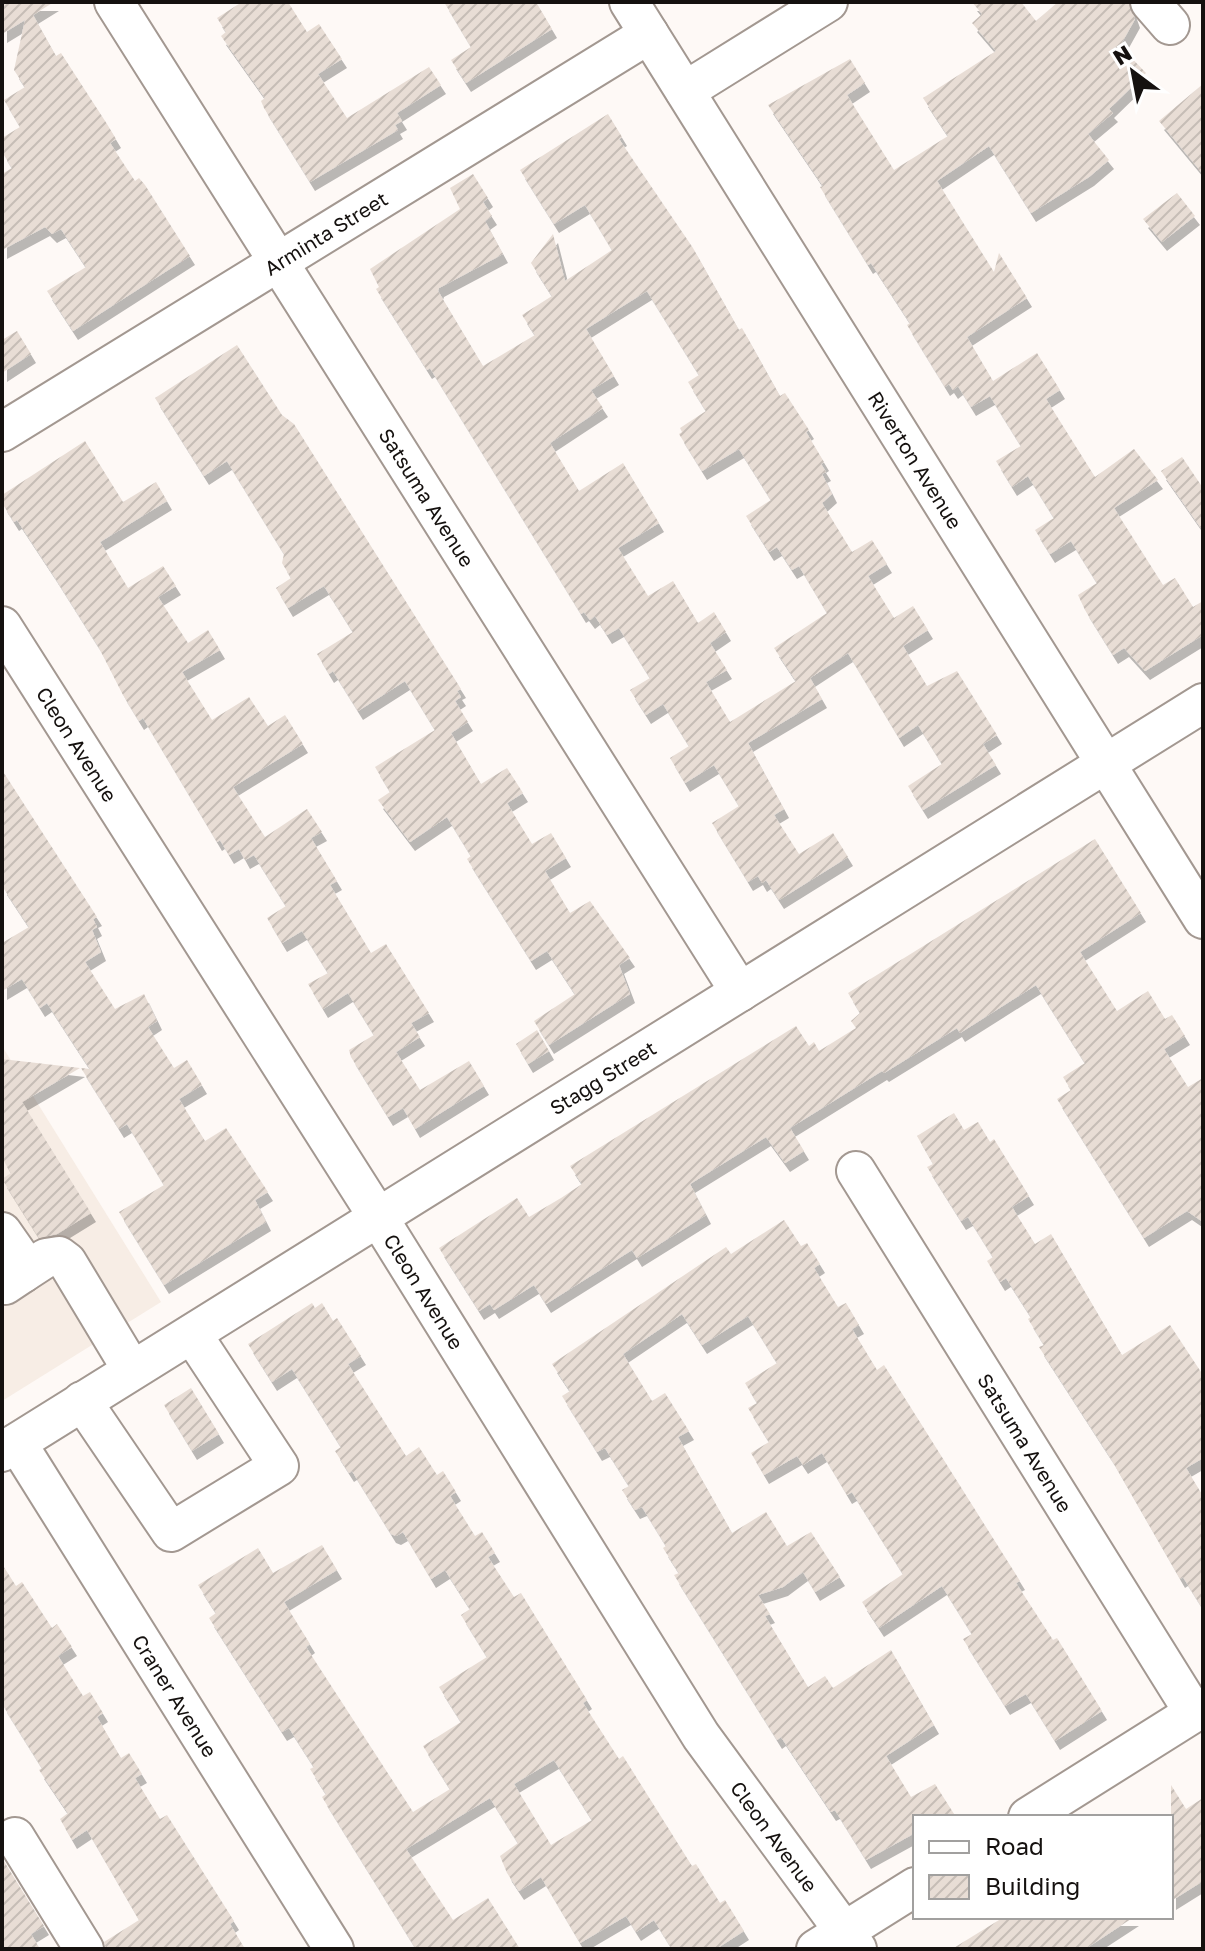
<svg xmlns="http://www.w3.org/2000/svg" width="1205" height="1951" viewBox="0 0 1205 1951" font-family="'Golos Text',sans-serif">
	<style>
		.built { fill: #f7ede5 }
		.building { fill: url(#building-hatch); fill-rule: evenodd; filter: url(#shadow) }
		.lines { fill: none; stroke-linecap: round; stroke-linejoin: round }
		.minor-casing { stroke: #a39891; stroke-width: 42 }
		.minor { stroke: #fff; stroke-width: 38 }
		.labels { text-anchor: middle; dominant-baseline: central; stroke-width: 6; stroke-linejoin: round; paint-order: stroke }
		.street-label { font-size: 20px; fill: #15110f; stroke: #fff }
	</style>
	<defs>
		<pattern id="building-hatch" width="6" height="6" patternUnits="userSpaceOnUse" patternTransform="scale(2)"><rect width="6" height="6" fill="#e8ddd5"/><path d="M-1 1l2-2M0 6l6-6M5 7l2-2" fill="none" stroke="#c6bdb6"/></pattern>
		<filter id="shadow"><feDropShadow dx="5" dy="9" stdDeviation="0" flood-color="#0004"/></filter>
	</defs>
	<rect width="100%" height="100%" fill="#fef9f6"/>
	<!-- built -->
	<path class="built" d="M 2,1046 L 161,1302 L 2,1401 Z"/>
	<!-- building -->
	<path class="building" d="M 2,2 L 54,2 L 33,15 L 56,56 L 61,53 L 107,124 L 116,139 L 110,143 L 135,181 L 139,178 L 145,185 L 190,256 L 73,331 L 47,291 L 86,267 L 61,229 L 52,234 L 45,227 L 2,250 L 2,174 L 12,168 L 2,152 L 2,138 L 20,127 L 4,100 L 25,87 L 14,70 L 25,20 L 2,34 Z
		M 242,2 L 288,2 L 307,32 L 319,24 L 342,59 L 318,74 L 347,118 L 429,67 L 441,85 L 397,113 L 402,121 L 395,125 L 398,130 L 310,182 L 264,108 L 261,101 L 265,98 L 221,36 L 226,32 L 217,18 Z
		M 444,2 L 536,2 L 552,29 L 466,83 L 451,60 L 471,47 Z
		M 972,2 L 1021,2 L 1036,21 L 1058,2 L 1129,2 L 1135,19 L 1120,46 L 1146,73 L 1109,109 L 1113,113 L 1088,134 L 1109,160 L 1089,177 L 1031,213 L 989,146 L 937,181 L 994,272 L 999,253 L 1027,298 L 967,337 L 993,381 L 1037,353 L 1060,390 L 1046,399 L 1095,477 L 1134,449 L 1158,480 L 1114,508 L 1163,585 L 1175,578 L 1193,607 L 1203,601 L 1203,635 L 1145,671 L 1124,648 L 1113,655 L 1085,610 L 1078,595 L 1097,583 L 1071,541 L 1050,554 L 1035,530 L 1054,518 L 1028,476 L 1012,487 L 996,461 L 1021,446 L 990,396 L 971,407 L 958,386 L 953,390 L 949,384 L 945,387 L 907,325 L 910,323 L 871,263 L 868,265 L 820,187 L 823,186 L 768,105 L 850,59 L 865,83 L 847,95 L 894,170 L 948,136 L 923,98 L 996,51 L 972,23 L 982,14 Z
		M 1203,84 L 1203,174 L 1159,121 Z
		M 608,114 L 622,137 L 619,139 L 693,248 L 739,330 L 742,328 L 780,396 L 785,393 L 809,430 L 806,432 L 824,462 L 821,464 L 826,472 L 822,474 L 832,494 L 822,503 L 852,552 L 872,540 L 887,564 L 868,576 L 894,618 L 913,606 L 928,630 L 903,646 L 927,686 L 957,671 L 997,735 L 983,744 L 996,765 L 923,810 L 908,786 L 942,764 L 918,725 L 899,738 L 848,653 L 810,678 L 822,699 L 748,743 L 784,809 L 774,815 L 799,854 L 833,833 L 848,857 L 779,900 L 766,880 L 762,883 L 758,876 L 748,882 L 712,823 L 739,806 L 714,765 L 685,783 L 670,758 L 689,746 L 663,704 L 646,715 L 630,690 L 650,678 L 619,628 L 607,635 L 595,616 L 590,620 L 584,612 L 581,614 L 430,368 L 427,370 L 395,319 L 376,289 L 379,287 L 370,269 L 460,209 L 450,188 L 473,174 L 488,198 L 483,202 L 492,216 L 485,221 L 503,254 L 439,288 L 438,291 L 483,366 L 535,335 L 522,315 L 552,296 L 531,263 L 553,234 L 565,281 L 612,250 L 585,205 L 554,224 L 520,170 ZM 647,291 L 699,375 L 688,382 L 706,411 L 680,428 L 682,432 L 679,434 L 702,471 L 739,449 L 771,500 L 746,516 L 769,552 L 777,547 L 792,570 L 799,566 L 827,613 L 774,648 L 796,681 L 730,722 L 706,682 L 727,670 L 710,643 L 726,632 L 714,612 L 698,623 L 673,581 L 648,596 L 618,548 L 659,523 L 623,463 L 579,491 L 550,443 L 603,408 L 591,390 L 614,376 L 586,329 Z
		M 1177,193 L 1195,216 L 1162,242 L 1143,219 Z
		M 17,331 L 31,354 L 2,373 L 2,340 Z
		M 237,345 L 282,415 L 294,424 L 461,689 L 457,691 L 461,697 L 455,701 L 468,722 L 451,733 L 481,784 L 507,768 L 523,793 L 507,803 L 532,844 L 551,833 L 566,858 L 545,871 L 570,913 L 590,901 L 630,958 L 619,965 L 630,994 L 549,1045 L 534,1021 L 575,994 L 547,951 L 531,961 L 467,859 L 471,856 L 447,817 L 410,842 L 378,800 L 390,792 L 375,767 L 435,730 L 405,681 L 358,711 L 333,671 L 329,674 L 317,654 L 353,632 L 324,586 L 288,608 L 276,588 L 291,578 L 282,563 L 284,554 L 227,461 L 204,476 L 155,398 Z
		M 85,441 L 123,502 L 156,482 L 167,501 L 100,542 L 128,588 L 163,566 L 176,586 L 158,597 L 188,643 L 208,630 L 220,650 L 182,672 L 212,720 L 249,697 L 268,726 L 285,715 L 303,744 L 233,787 L 265,837 L 307,809 L 322,832 L 311,838 L 337,881 L 330,885 L 371,953 L 386,944 L 429,1013 L 411,1023 L 420,1037 L 396,1052 L 420,1090 L 469,1061 L 484,1086 L 415,1129 L 403,1108 L 388,1117 L 351,1057 L 349,1050 L 374,1035 L 348,993 L 323,1009 L 308,984 L 328,973 L 302,931 L 282,943 L 267,918 L 286,906 L 254,855 L 245,860 L 239,849 L 229,855 L 220,840 L 217,842 L 143,718 L 139,721 L 123,695 L 98,646 L 52,573 L 17,520 L 14,522 L 2,503 L 2,495 Z
		M 1182,457 L 1203,488 L 1203,531 L 1161,471 Z
		M 2,770 L 97,917 L 93,919 L 97,927 L 92,930 L 101,952 L 85,962 L 115,1009 L 144,994 L 157,1021 L 148,1027 L 174,1068 L 187,1060 L 202,1085 L 179,1099 L 205,1141 L 226,1128 L 268,1192 L 255,1200 L 266,1222 L 164,1285 L 119,1212 L 164,1185 L 127,1124 L 119,1129 L 81,1068 L 90,1069 L 47,1003 L 40,1008 L 22,979 L 2,991 L 2,943 L 29,927 L 2,886 Z
		M 1095,839 L 1141,913 L 1080,952 L 1117,1011 L 1148,991 L 1165,1019 L 1172,1015 L 1185,1036 L 1164,1049 L 1188,1087 L 1203,1078 L 1203,1222 L 1187,1211 L 1144,1238 L 1057,1099 L 1071,1090 L 1063,1077 L 1085,1063 L 1036,985 L 960,1033 L 957,1028 L 884,1073 L 882,1071 L 790,1128 L 804,1151 L 785,1163 L 766,1137 L 690,1184 L 706,1215 L 637,1258 L 632,1250 L 546,1304 L 534,1285 L 494,1310 L 490,1304 L 479,1311 L 439,1248 L 517,1198 L 529,1217 L 561,1198 L 582,1184 L 570,1166 L 796,1026 L 809,1046 L 814,1042 L 819,1051 L 856,1028 L 851,1021 L 860,1013 L 848,993 Z
		M 537,1030 L 549,1051 L 528,1064 L 516,1044 Z
		M 2,1059 L 80,1068 L 22,1102 L 91,1213 L 57,1234 L 39,1238 L 2,1179 L 11,1173 L 2,1158 Z
		M 954,1113 L 964,1130 L 978,1122 L 990,1142 L 994,1139 L 1029,1196 L 1012,1207 L 1035,1244 L 1051,1234 L 1122,1355 L 1170,1325 L 1203,1375 L 1203,1458 L 1186,1468 L 1203,1496 L 1203,1609 L 1183,1577 L 1180,1579 L 1110,1457 L 1039,1347 L 1044,1345 L 1028,1319 L 1031,1317 L 1006,1278 L 1000,1282 L 987,1261 L 993,1257 L 968,1217 L 961,1221 L 927,1167 L 933,1164 L 917,1136 Z
		M 784,1220 L 801,1246 L 807,1243 L 820,1264 L 814,1268 L 838,1307 L 846,1303 L 859,1325 L 852,1329 L 877,1370 L 884,1365 L 1020,1581 L 1016,1583 L 1053,1640 L 1057,1638 L 1102,1711 L 1055,1741 L 1026,1694 L 1005,1706 L 963,1639 L 972,1634 L 942,1586 L 879,1628 L 862,1602 L 903,1574 L 852,1492 L 847,1495 L 822,1453 L 803,1465 L 797,1456 L 764,1475 L 751,1453 L 769,1442 L 748,1408 L 757,1403 L 745,1383 L 777,1363 L 748,1316 L 702,1345 L 682,1314 L 623,1354 L 652,1401 L 665,1393 L 689,1431 L 678,1437 L 732,1533 L 766,1512 L 787,1546 L 811,1532 L 840,1577 L 815,1592 L 803,1572 L 783,1587 L 758,1595 L 770,1614 L 765,1616 L 808,1687 L 825,1676 L 833,1688 L 891,1650 L 934,1725 L 886,1756 L 911,1797 L 935,1784 L 956,1817 L 915,1817 L 915,1833 L 866,1860 L 835,1810 L 831,1812 L 781,1737 L 777,1740 L 674,1575 L 679,1573 L 663,1548 L 666,1546 L 642,1507 L 635,1510 L 622,1490 L 629,1486 L 605,1448 L 597,1452 L 562,1396 L 570,1391 L 552,1364 L 726,1247 L 731,1254 Z
		M 312,1303 L 315,1308 L 322,1303 L 333,1321 L 337,1318 L 361,1356 L 348,1364 L 406,1456 L 419,1447 L 437,1475 L 443,1471 L 456,1492 L 450,1496 L 475,1536 L 482,1532 L 495,1553 L 488,1557 L 514,1597 L 521,1593 L 587,1700 L 583,1703 L 619,1759 L 623,1756 L 692,1866 L 696,1864 L 720,1903 L 725,1900 L 744,1931 L 716,1949 L 672,1949 L 654,1920 L 636,1932 L 626,1916 L 580,1943 L 541,1877 L 519,1891 L 507,1873 L 500,1856 L 518,1843 L 490,1798 L 406,1849 L 453,1920 L 488,1898 L 520,1949 L 416,1949 L 322,1797 L 326,1794 L 310,1769 L 314,1767 L 289,1728 L 282,1732 L 209,1618 L 216,1613 L 198,1585 L 258,1548 L 273,1573 L 322,1545 L 337,1570 L 284,1602 L 310,1644 L 306,1647 L 413,1812 L 450,1789 L 423,1746 L 461,1722 L 439,1687 L 487,1657 L 461,1615 L 470,1609 L 445,1570 L 431,1579 L 403,1532 L 396,1536 L 391,1534 L 352,1471 L 349,1473 L 335,1451 L 341,1447 L 292,1369 L 272,1382 L 248,1344 ZM 554,1760 L 592,1820 L 551,1845 L 514,1784 Z
		M 191,1388 L 219,1434 L 192,1451 L 164,1405 Z
		M 2,1564 L 16,1586 L 22,1582 L 52,1628 L 57,1624 L 72,1647 L 58,1656 L 83,1696 L 90,1692 L 103,1713 L 97,1717 L 121,1758 L 129,1753 L 142,1774 L 135,1778 L 160,1819 L 167,1815 L 234,1921 L 230,1924 L 245,1949 L 106,1949 L 104,1942 L 139,1920 L 87,1830 L 72,1840 L 60,1819 L 68,1813 L 39,1770 L 42,1768 L 2,1704 Z
		M 1171,1785 L 1186,1809 L 1203,1798 L 1203,1881 L 1171,1901 Z
		M 2,1858 L 44,1926 L 31,1934 L 40,1949 L 2,1949 Z
		M 1004,1917 L 1134,1917 L 1085,1949 L 952,1949 Z"/>
	<g class="lines">
		<defs>
			<g id="minor">
				<path id="s1" d="M 114,2 L 740,992"/>
				<path id="s2" d="M 629,2 L 1203,919"/>
				<path d="M 1150,2 L 1170,25"/>
				<path d="M 685,91 L 828,2"/>
				<path id="s3" d="M 2,432 L 649,34"/>
				<path id="s4" d="M 2,626 L 378,1217 L 701,1736 L 857,1949"/>
				<path id="s5" d="M 856,1171 L 1194,1713"/>
				<path d="M 2,1232 L 23,1262 L 23,1273 L 5,1285"/>
				<path d="M 23,1273 L 46,1258 L 59,1256 L 67,1262 L 132,1370"/>
				<path d="M 82,1401 L 171,1532 L 279,1466 L 192,1334"/>
				<path id="s6" d="M 17,1443 L 334,1949"/>
				<path id="s7" d="M 2,1452 L 1203,703"/>
				<path d="M 1028,1817 L 1203,1707"/>
				<path d="M 15,1837 L 84,1949"/>
				<path d="M 816,1949 L 915,1887"/>
			</g>
		</defs>
		<!-- minor casing -->
		<use href="#minor" class="minor-casing"/>
		<!-- minor -->
		<use href="#minor" class="minor"/>
	</g>
	<g class="labels">
		<!-- street labels -->
		<g class="street-label">
			<text stroke="none"><textPath href="#s3" startOffset="380">Arminta Street</textPath></text>
			<text stroke="none"><textPath href="#s2" startOffset="540">Riverton Avenue</textPath></text>
			<text stroke="none"><textPath href="#s1" startOffset="586">Satsuma Avenue</textPath></text>
			<text stroke="none"><textPath href="#s4" startOffset="140">Cleon Avenue</textPath></text>
			<text stroke="none"><textPath href="#s7" startOffset="708">Stagg Street</textPath></text>
			<text stroke="none"><textPath href="#s4" startOffset="788">Cleon Avenue</textPath></text>
			<text stroke="none"><textPath href="#s5" startOffset="320">Satsuma Avenue</textPath></text>
			<text stroke="none"><textPath href="#s6" startOffset="298">Craner Avenue</textPath></text>
			<text stroke="none"><textPath href="#s4" startOffset="1436">Cleon Avenue</textPath></text>
		</g>
	</g>
	<!-- border -->
	<rect width="1205" height="1951" fill="none" stroke="#15110f" stroke-width="8"/>
	<!-- legend -->
	<rect x="913" y="1815" width="260" height="104" fill="#ffffff" stroke="#a1a09f" stroke-width="2"/>
	<rect x="929" y="1841" width="40" height="12" fill="#ffffff" stroke="#a1a09f" stroke-width="2"/>
	<text x="985" y="1855" font-size="24" fill="#15110f">Road</text>
	<rect x="929" y="1875" width="40" height="24" fill="url(#building-hatch)" stroke="#a1a09f" stroke-width="2"/>
	<text x="985" y="1895" font-size="24" fill="#15110f">Building</text>
	<!-- north arrow -->
	<g transform="translate(1133 72) rotate(328)" stroke="#ffffff" stroke-width="6" paint-order="stroke">
	<path d="M0-6L14 30L0 20L-14 30Z" fill="#15110f"/>
	<text y="-12" font-size="22" font-weight="bold" text-anchor="middle" fill="#15110f">N</text>
	</g>
</svg>
